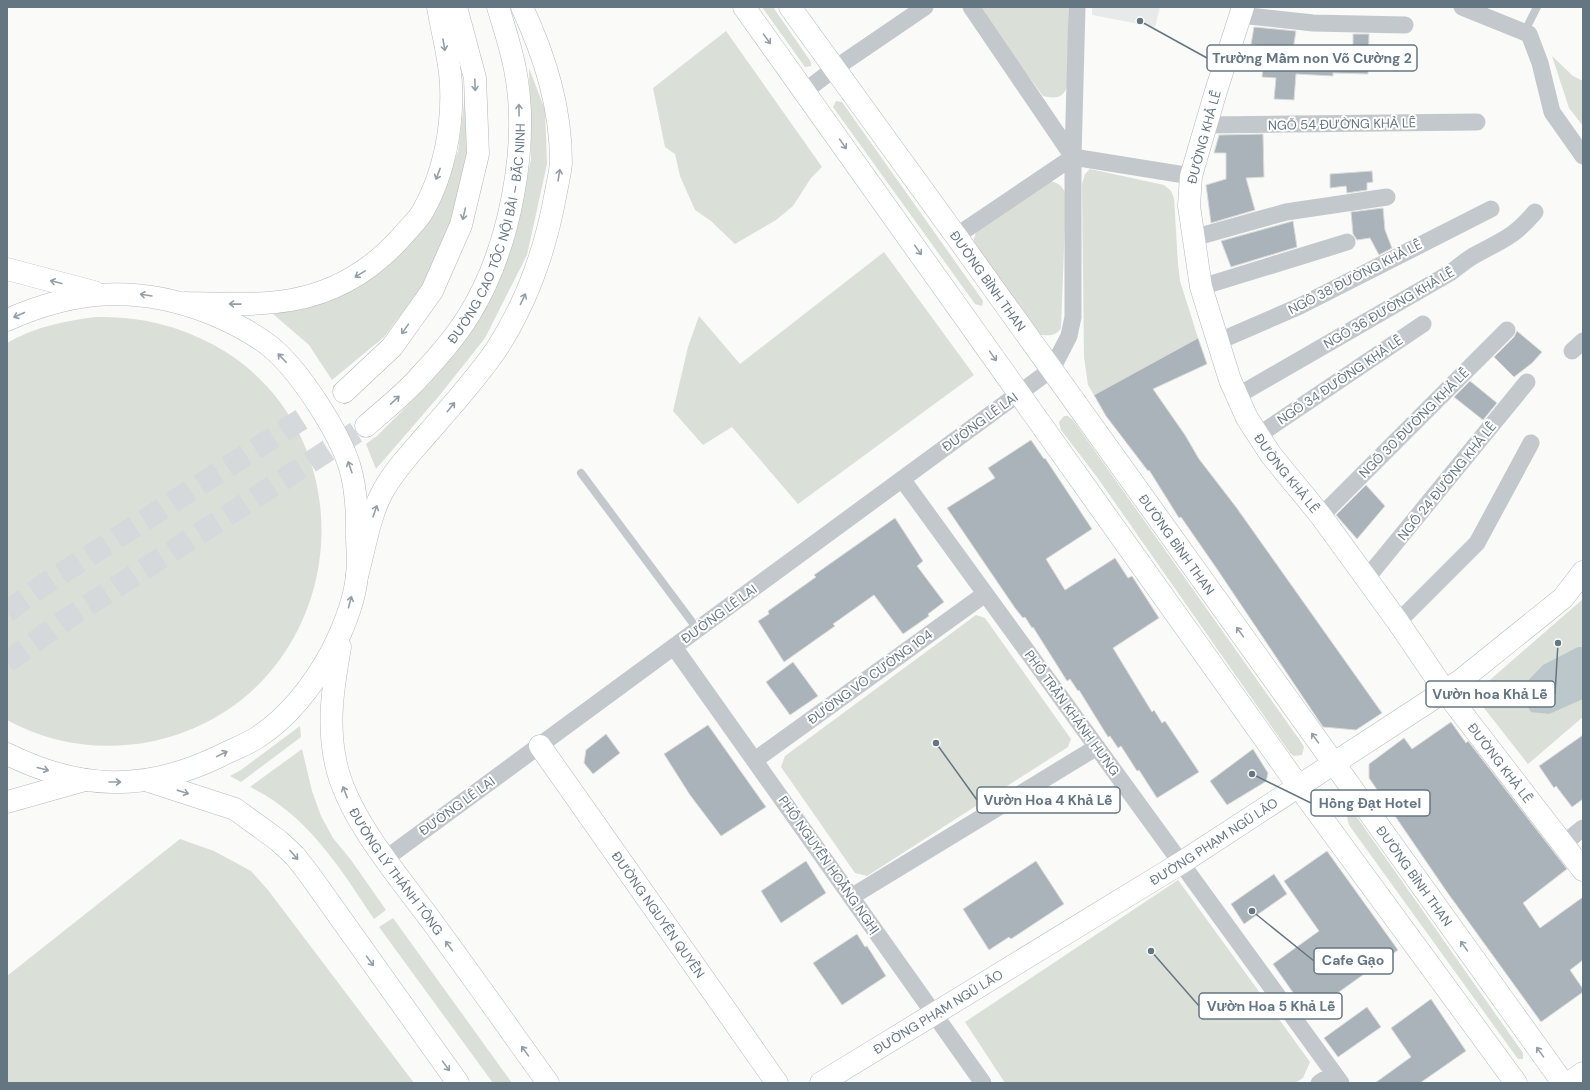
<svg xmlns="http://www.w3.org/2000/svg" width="1590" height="1090" viewBox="0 0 1590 1090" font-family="'DM Sans',sans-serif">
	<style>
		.built { fill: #e8e9e9 }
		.green { fill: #dadfd7 }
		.water { fill: #bbc7cb }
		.building { fill: #aab3b9; stroke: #dcdcda }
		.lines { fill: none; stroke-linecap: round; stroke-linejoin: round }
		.highway-tunnel { stroke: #d5d9db; stroke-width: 22; stroke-dasharray: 22 11; stroke-linecap: butt }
		.secondary-casing { stroke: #b3babf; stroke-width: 23 }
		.highway-casing { stroke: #b4b9bd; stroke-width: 23 }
		.lane { stroke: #c3c8cc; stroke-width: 8 }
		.street { stroke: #c3c8cc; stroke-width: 17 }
		.secondary { stroke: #fff; stroke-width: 22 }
		.highway { stroke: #fff; stroke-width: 22 }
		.oneway { stroke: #939fa8 }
		.labels { text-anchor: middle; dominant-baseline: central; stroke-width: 4; stroke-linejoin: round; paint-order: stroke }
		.street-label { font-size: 13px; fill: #657683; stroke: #fff }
		.leader { fill: none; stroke: #657683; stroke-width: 1.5 }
		.callout-dot { fill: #657683; stroke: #fff; stroke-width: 1.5 }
		.callout { fill: #fff; stroke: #657683; stroke-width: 1.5 }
		.callout-label { font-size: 14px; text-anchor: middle; font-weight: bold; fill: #657683 }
	</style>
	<rect width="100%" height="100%" fill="#fafaf8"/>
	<!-- built -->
	<path class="built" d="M 1092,7 L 1160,7 L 1155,27 L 1092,15 Z"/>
	<!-- green -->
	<path class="green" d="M 762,7 L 773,7 L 811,62 L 811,66 L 805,67 Z
		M 977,7 L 1068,7 L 1068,79 C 1067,96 1059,100 1043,96 Z
		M 726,31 L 822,167 L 811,178 L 793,206 L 776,220 L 735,244 L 711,221 L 695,210 L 680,176 L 675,154 L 665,147 L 653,88 Z
		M 1552,56 L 1573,76 L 1583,81 L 1583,126 L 1569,108 Z
		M 529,68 L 545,110 L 547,164 L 527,255 L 485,338 L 439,396 L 376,469 L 366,444 L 377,436 L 430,383 L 475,319 L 510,250 L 531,160 Z
		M 466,88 L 470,153 L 453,222 L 424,284 L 384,337 L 332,380 L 309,345 L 273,314 L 337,298 L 428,218 L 458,152 Z
		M 836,101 L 842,102 L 981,298 L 983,301 L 982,306 L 975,304 L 833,107 Z
		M 1090,169 L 1164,185 L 1171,191 L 1174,198 L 1178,264 L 1180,281 L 1198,338 L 1094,395 L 1088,385 L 1084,357 L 1082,184 L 1085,174 Z
		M 1048,181 C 1058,182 1063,186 1066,195 L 1061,328 C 1056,337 1046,336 1037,334 L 973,243 L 976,231 Z
		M 884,252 L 974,375 L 798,504 L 732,427 L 703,445 L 673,411 L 688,347 L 699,316 L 740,364 Z
		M 96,317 C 138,316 177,325 214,345 C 337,412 356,580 263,680 C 233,712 192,734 149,742 C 101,751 50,744 7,720 L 7,343 C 34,327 65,321 96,317 Z
		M 1064,416 L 1068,416 L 1073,420 L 1301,742 L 1304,747 L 1302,755 L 1294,756 L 1290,753 L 1097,477 L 1061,430 L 1059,422 Z
		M 1583,599 L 1583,717 L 1528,764 L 1477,699 L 1483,686 Z
		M 976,615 L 985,618 L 1071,739 L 1068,747 L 867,876 L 855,873 L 781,767 L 785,756 Z
		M 300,726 L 301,737 L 241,782 L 230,776 L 241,770 Z
		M 302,749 L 312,791 L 321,816 L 333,838 L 351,860 L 386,910 L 374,919 C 340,868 307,814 250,787 Z
		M 1349,815 L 1356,816 L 1523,1053 L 1523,1059 L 1518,1059 L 1349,825 L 1347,817 Z
		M 180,839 L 214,851 L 251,871 L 268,890 L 414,1083 L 7,1083 L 7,976 Z
		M 1178,880 L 1310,1062 L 1303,1078 L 1295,1083 L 1005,1083 L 965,1022 Z
		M 393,918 L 512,1083 L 493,1083 L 379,927 Z"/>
	<!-- water -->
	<path class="water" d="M 1578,647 L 1583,647 L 1583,699 L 1549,714 L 1531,712 L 1524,701 L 1524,685 L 1543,665 Z"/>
	<!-- building -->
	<path class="building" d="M 1254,27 L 1296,31 L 1293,50 L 1353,54 L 1353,34 L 1369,34 L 1368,74 L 1333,73 L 1333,76 L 1296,74 L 1294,100 L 1274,99 L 1276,78 L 1262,77 L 1265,47 L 1251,44 Z
		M 1263,134 L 1264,177 L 1246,178 L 1255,210 L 1211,223 L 1206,185 L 1226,179 L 1226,153 L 1214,153 L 1219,135 Z
		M 1372,171 L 1373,182 L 1367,183 L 1367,190 L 1347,193 L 1346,186 L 1330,188 L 1330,174 Z
		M 1383,208 L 1385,230 L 1392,248 L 1379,255 L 1370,238 L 1357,240 L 1353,234 L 1351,212 Z
		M 1293,221 L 1297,247 L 1231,267 L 1221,241 Z
		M 1517,331 L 1542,352 L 1532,363 L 1514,377 L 1494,357 L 1514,337 Z
		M 1198,338 L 1207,364 L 1153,389 L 1185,435 L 1199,459 L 1236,507 L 1382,713 L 1356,730 L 1323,727 L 1217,569 L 1181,517 L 1179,518 L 1149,470 L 1148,471 L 1106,416 L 1094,395 Z
		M 1470,381 L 1497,403 L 1483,420 L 1454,397 Z
		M 1031,440 L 1044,459 L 1045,458 L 1092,529 L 1046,559 L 1065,590 L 1115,558 L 1128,578 L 1132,576 L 1159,618 L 1113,648 L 1152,712 L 1154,710 L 1162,723 L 1165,721 L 1199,772 L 1157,798 L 1139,770 L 1137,771 L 1121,746 L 1118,748 L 1110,736 L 1108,737 L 1079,690 L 1078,691 L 1070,679 L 1067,681 L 1033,627 L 1032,628 L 1025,617 L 1023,618 L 1015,608 L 947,508 L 995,478 L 988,468 Z
		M 1366,485 L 1385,506 L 1357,539 L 1336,515 Z
		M 895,518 L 923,561 L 917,566 L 944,602 L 928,614 L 929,616 L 903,634 L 874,595 L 833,624 L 835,626 L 784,662 L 758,621 L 769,614 L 768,611 L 816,577 L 814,575 Z
		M 793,662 L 818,696 L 790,715 L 766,682 Z
		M 1451,722 L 1466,743 L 1468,741 L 1567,869 L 1523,903 L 1540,928 L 1583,897 L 1583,960 L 1570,970 L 1583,989 L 1583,992 L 1541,1022 L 1447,892 L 1369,778 L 1369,764 L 1404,738 L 1412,749 Z
		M 708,725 L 766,807 L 721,836 L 690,795 L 664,754 Z
		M 606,734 L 620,753 L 593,774 L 584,763 L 586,750 Z
		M 1583,735 L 1583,799 L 1572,807 L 1556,786 L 1554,788 L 1539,766 Z
		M 1253,749 L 1268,773 L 1267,778 L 1265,782 L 1227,805 L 1210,781 Z
		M 1327,851 L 1398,950 L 1308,1014 L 1273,964 L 1319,931 L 1284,881 Z
		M 806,861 L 826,893 L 781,923 L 761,891 Z
		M 1036,861 L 1064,904 L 1011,939 L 1009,937 L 989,950 L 963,909 Z
		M 1274,874 L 1287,894 L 1244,924 L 1231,904 Z
		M 857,934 L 865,947 L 867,946 L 886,976 L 842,1005 L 813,963 Z
		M 1431,999 L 1466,1051 L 1420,1083 L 1375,1083 L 1411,1057 L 1391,1028 Z
		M 1367,1007 L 1381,1027 L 1338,1057 L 1324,1038 Z"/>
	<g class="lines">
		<!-- highway-tunnel -->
		<path class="highway-tunnel" d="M 7,612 L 42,586 L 344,392
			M 7,662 L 65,620 L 366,426"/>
		<defs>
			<g id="secondary">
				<path d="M 744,7 L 1299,787 L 1516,1083"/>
				<path id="s1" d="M 790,7 L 956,236 L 1563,1083"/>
				<path id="s2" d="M 1243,7 L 1216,91 L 1191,176 L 1189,206 L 1201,287 L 1230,380 L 1247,418 L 1271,455 L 1321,516 L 1398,622 L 1445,691 L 1583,870"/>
				<path d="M 7,269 L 94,292"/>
				<path d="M 7,320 C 76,289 139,285 210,313 C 232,322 252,332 271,347 C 290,363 305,384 318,404 C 349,452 358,478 357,535 C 357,548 359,562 357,575 C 355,600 343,629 332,651 C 314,684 290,716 258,737 C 246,745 231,750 218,757 C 144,792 80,790 7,754"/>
				<path id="s3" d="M 340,647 C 333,687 327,724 336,764 C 348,819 400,878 433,923 C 472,976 510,1030 548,1083"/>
				<path id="s4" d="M 540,746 L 777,1083"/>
				<path d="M 149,781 L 235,809 L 279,841 L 295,856 L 309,874 L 458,1083"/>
				<path id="s5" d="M 821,1083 L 1181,863 L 1460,681 L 1563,598 L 1583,572"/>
				<path d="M 1569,1083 L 1583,1073"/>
			</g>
			<g id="highway">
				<path d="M 185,303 C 220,304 256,306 291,300 C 337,292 373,270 404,234 C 410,227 418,220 423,211 C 444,174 453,127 451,85 C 450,59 442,32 438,7"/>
				<path d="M 344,392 L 392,347 L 432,291 L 461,225 L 478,154 L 475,78 L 456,7"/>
				<path id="s6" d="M 366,426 C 385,409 406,393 422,374 C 439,356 456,336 469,315 C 510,249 530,144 515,69 C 511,48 504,27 498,7"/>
				<path d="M 357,576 C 365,548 369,516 383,491 C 395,469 412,452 428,433 C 451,407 476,379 496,350 C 526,304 545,251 555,197 C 557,186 560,174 561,163 C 561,107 545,57 522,7"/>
				<path d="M 7,802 L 85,780"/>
			</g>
		</defs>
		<!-- secondary casing -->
		<use href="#secondary" class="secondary-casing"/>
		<!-- highway casing -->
		<use href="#highway" class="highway-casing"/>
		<!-- lane -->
		<path class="lane" d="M 1525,31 L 1537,7
			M 581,473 L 698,630"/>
		<!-- street -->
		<path class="street" d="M 971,7 L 1073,157
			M 1462,7 L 1529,34 L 1540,63 L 1552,112 L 1583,156
			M 1240,15 L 1313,23 L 1405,25
			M 805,91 L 834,69 L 925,7
			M 1206,125 L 1477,122
			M 956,236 L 1073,157 L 1191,176
			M 1193,238 L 1286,212 L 1387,197
			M 1201,287 L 1347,242
			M 1217,342 L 1300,306 L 1491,209
			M 1572,351 L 1583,341
			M 1237,396 L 1450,273 C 1458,267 1466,260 1475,255 C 1502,240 1514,237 1535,212
			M 1257,436 L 1423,324
			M 902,479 L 1341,1083
			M 1321,516 L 1507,330
			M 1366,579 L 1527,382
			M 1398,622 L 1477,543 L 1531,443
			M 674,647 L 983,1083
			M 755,760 L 985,594
			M 1563,844 L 1583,828
			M 385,859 L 1052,369 L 1069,336 L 1073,317 L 1073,157 L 1077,7
			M 851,897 L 1097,747
			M 1319,1083 L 1334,1073"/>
		<!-- secondary -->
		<use href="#secondary" class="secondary"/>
		<!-- highway -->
		<use href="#highway" class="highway"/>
	</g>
	<!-- one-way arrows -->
	<defs><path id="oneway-shaft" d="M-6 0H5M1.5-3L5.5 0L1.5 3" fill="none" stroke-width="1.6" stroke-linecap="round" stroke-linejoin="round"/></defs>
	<g class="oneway">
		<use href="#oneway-shaft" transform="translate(767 39) rotate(54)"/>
		<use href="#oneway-shaft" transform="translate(444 45) rotate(80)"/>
		<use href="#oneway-shaft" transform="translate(475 85) rotate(88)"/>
		<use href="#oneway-shaft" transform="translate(519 110) rotate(-91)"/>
		<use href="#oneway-shaft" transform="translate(843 144) rotate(55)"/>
		<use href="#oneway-shaft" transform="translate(438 174) rotate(111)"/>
		<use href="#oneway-shaft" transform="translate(559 175) rotate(-81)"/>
		<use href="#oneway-shaft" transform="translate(464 214) rotate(103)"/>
		<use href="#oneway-shaft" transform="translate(918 250) rotate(55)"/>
		<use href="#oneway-shaft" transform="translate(360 274) rotate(149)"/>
		<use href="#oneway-shaft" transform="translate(56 282) rotate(-166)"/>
		<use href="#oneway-shaft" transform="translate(146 295) rotate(-171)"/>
		<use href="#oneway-shaft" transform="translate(523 299) rotate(-65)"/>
		<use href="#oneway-shaft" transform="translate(235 304) rotate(-179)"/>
		<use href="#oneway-shaft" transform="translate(19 315) rotate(156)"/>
		<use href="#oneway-shaft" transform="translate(405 329) rotate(125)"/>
		<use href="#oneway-shaft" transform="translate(993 356) rotate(55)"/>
		<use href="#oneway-shaft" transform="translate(282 358) rotate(-134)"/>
		<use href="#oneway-shaft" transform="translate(395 400) rotate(-43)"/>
		<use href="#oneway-shaft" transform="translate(451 407) rotate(-51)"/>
		<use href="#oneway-shaft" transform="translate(350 467) rotate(-109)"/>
		<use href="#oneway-shaft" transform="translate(375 511) rotate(-71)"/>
		<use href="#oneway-shaft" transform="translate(350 602) rotate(-75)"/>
		<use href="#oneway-shaft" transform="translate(1240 632) rotate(-126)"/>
		<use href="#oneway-shaft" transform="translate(1315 738) rotate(-126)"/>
		<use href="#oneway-shaft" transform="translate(222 754) rotate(-26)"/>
		<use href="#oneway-shaft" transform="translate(43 769) rotate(15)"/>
		<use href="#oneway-shaft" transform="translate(115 782)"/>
		<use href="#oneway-shaft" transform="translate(183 792) rotate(18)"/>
		<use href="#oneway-shaft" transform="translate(345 792) rotate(-111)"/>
		<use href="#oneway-shaft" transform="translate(294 855) rotate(49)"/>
		<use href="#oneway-shaft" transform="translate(449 946) rotate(-126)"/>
		<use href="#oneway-shaft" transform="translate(1464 946) rotate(-126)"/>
		<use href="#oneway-shaft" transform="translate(370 961) rotate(54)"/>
		<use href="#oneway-shaft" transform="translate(525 1051) rotate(-126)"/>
		<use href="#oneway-shaft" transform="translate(1540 1052) rotate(-126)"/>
		<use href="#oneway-shaft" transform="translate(446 1066) rotate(54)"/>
	</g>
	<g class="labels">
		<!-- street labels -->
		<g class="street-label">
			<text transform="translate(1342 124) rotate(-1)">NGÕ 54 ĐƯỜNG KHẢ LỄ</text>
			<text transform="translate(1204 137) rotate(-75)">ĐƯỜNG KHẢ LỄ</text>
			<text stroke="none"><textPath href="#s6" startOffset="236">ĐƯỜNG CAO TỐC NỘI BÀI – BẮC NINH</textPath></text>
			<text transform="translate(1355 277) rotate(-27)">NGÕ 38 ĐƯỜNG KHẢ LỄ</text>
			<text stroke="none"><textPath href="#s1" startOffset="338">ĐƯỜNG BÌNH THAN</textPath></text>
			<text transform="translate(1389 308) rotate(-30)">NGÕ 36 ĐƯỜNG KHẢ LỄ</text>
			<text transform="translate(1340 380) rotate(-34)">NGÕ 34 ĐƯỜNG KHẢ LỄ</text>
			<text transform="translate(980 422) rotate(-36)">ĐƯỜNG LÊ LAI</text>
			<text transform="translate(1414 423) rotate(-45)">NGÕ 30 ĐƯỜNG KHẢ LỄ</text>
			<text stroke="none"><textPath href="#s2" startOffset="496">ĐƯỜNG KHẢ LỄ</textPath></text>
			<text transform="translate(1447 481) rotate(-51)">NGÕ 24 ĐƯỜNG KHẢ LỄ</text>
			<text stroke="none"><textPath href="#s1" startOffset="662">ĐƯỜNG BÌNH THAN</textPath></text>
			<text transform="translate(719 614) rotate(-36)">ĐƯỜNG LÊ LAI</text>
			<text transform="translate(870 677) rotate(-36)">ĐƯỜNG VÕ CƯỜNG 104</text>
			<text transform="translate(1072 713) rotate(54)">PHỐ TRẦN KHÁNH HƯNG</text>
			<text stroke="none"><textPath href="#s2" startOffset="856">ĐƯỜNG KHẢ LỄ</textPath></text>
			<text transform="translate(457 806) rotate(-36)">ĐƯỜNG LÊ LAI</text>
			<text stroke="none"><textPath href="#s5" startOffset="461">ĐƯỜNG PHẠM NGŨ LÃO</textPath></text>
			<text transform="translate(829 865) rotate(55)">PHỐ NGUYỄN HOẰNG NGHỊ</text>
			<text stroke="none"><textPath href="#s3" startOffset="242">ĐƯỜNG LÝ THÁNH TÔNG</textPath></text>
			<text stroke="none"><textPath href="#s1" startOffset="1070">ĐƯỜNG BÌNH THAN</textPath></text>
			<text stroke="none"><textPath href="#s4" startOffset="206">ĐƯỜNG NGUYỄN QUYỀN</textPath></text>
			<text stroke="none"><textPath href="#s5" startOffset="137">ĐƯỜNG PHẠM NGŨ LÃO</textPath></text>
		</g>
	</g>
	<!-- callouts -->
	<path class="leader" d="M1140 21L1207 58M1558 643L1555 694M936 743L977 800M1252 774L1311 803M1252 911L1314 961M1151 951L1199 1006"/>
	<g class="callout-dot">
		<circle cx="1140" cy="21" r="4"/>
		<circle cx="1558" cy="643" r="4"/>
		<circle cx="936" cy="743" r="4"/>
		<circle cx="1252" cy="774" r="4"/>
		<circle cx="1252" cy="911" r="4"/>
		<circle cx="1151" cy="951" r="4"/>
	</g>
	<g class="callout">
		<rect x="1207" y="45" width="210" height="26" rx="4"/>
		<rect x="1426" y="681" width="129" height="26" rx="4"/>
		<rect x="977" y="787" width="143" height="26" rx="4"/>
		<rect x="1311" y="790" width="119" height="26" rx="4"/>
		<rect x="1314" y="948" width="79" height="26" rx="4"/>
		<rect x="1199" y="993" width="143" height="26" rx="4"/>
	</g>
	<g class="callout-label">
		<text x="1312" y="63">Trường Mầm non Võ Cường 2</text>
		<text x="1490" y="699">Vườn hoa Khả Lễ</text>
		<text x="1048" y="805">Vườn Hoa 4 Khả Lễ</text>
		<text x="1370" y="808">Hồng Đạt Hotel</text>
		<text x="1353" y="965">Cafe Gạo</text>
		<text x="1271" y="1011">Vườn Hoa 5 Khả Lễ</text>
	</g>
	<!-- border -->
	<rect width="1590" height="1090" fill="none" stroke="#657683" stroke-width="16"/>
</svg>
